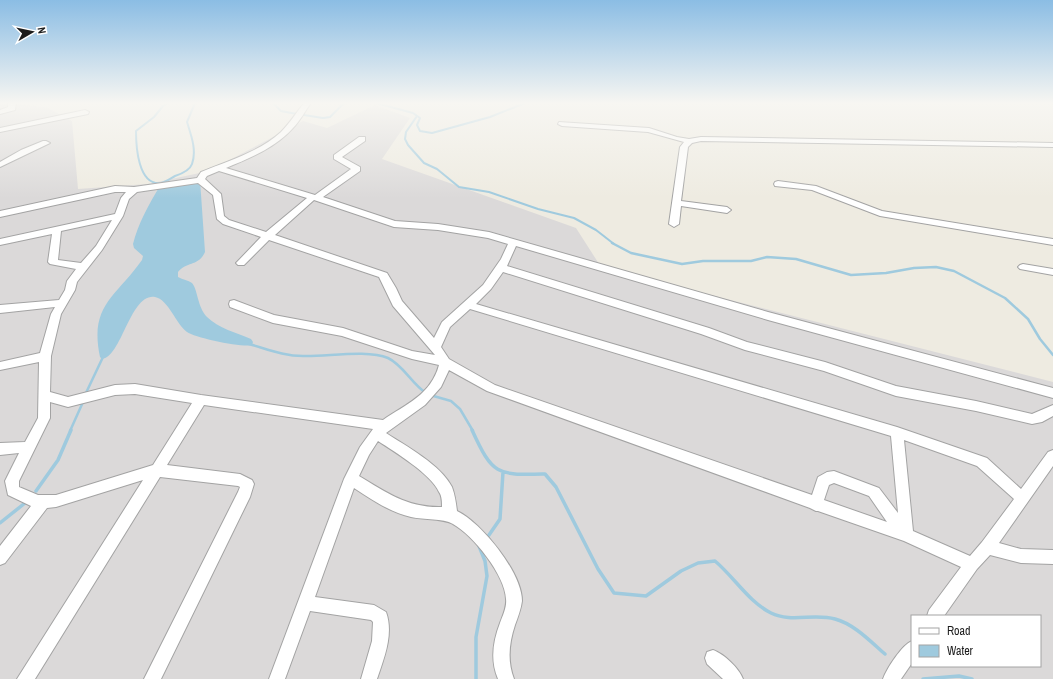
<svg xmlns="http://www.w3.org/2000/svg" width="1053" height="679" viewBox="0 0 1053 679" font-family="'Archivo Narrow',sans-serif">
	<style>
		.residential { fill: #dbd9d9; fill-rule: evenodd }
		.water { fill: #9fcade }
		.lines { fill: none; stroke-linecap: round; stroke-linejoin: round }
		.stream-far2 { stroke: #9fcade; stroke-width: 2 }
		.stream-far1 { stroke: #9fcade; stroke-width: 2.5 }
		.stream { stroke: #9fcade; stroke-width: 3.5 }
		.minor-casing { stroke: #a3a3a3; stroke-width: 2 }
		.minor { fill: #fff; fill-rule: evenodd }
	</style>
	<rect width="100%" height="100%" fill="#eeebe1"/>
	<!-- residential -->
	<path class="residential" d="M 0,103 L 46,107 L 72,121 L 78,189 L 148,184 L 209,171 L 303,121 L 327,128 L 375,105 L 410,118 L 382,159 L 576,228 L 601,267 L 1053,382 L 1053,679 L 0,679 ZM 912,616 L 1040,616 L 1040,666 L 912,666 Z"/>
	<!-- water -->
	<path class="water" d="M 200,180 L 205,252 C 198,267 187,261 178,272 L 178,277 C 183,280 188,280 192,283 C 198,290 197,306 207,317 C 218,328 237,333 251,339 L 253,342 L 252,345 C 244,348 195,338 187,332 C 176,324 168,299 155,297 C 130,293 122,357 102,359 L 100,357 C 89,305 116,297 142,260 L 143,256 L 134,248 L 133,244 C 138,224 149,204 160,186 Z"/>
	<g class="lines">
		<!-- stream-far2 -->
		<path class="stream-far2" d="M 168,103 L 163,106 L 154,117 L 136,131 C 136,146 138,186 161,183 C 166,182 171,178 175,176 C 181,174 190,170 192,164 C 197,150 191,135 187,122 L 195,103
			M 273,103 L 281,111 L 297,114
			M 376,103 L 413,113 L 420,118 L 417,125 L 420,131 L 432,133 L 490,117 L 525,103
			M 304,115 L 323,118 L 330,117 L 344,103
			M 417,116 L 406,132 L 405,139 L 408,145 L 424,163 L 437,169 L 459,187 L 489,192 L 538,209 L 574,218 L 596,230 L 614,244"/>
		<!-- stream-far1 -->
		<path class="stream-far1" d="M 612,243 L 631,253 L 682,264 L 703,261 L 751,261 L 767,257 L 796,259 L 851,275 L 886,273 L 914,268 L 936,267 L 954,271 L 1005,298 L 1028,319 L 1040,339 L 1053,355
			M 249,344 C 267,349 284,356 303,356 C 326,357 367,349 388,358 C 403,365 412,384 426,393
			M 85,395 L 103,357
			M 430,395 L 451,401 L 460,409 L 473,431
			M 70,431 L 83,402"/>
		<!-- stream -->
		<path class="stream" d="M 472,430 C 493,476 497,475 545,474 L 556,487 L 598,569 L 614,593 L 646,596 L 681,571 L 698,563 L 715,561 C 734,577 749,602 771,613 C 791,623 814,613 835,619 C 854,624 870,641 885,654
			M 36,491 L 58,460 L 71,430
			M 0,523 L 25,503
			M 489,535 L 500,519 L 503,472
			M 476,679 L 476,637 L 487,576 L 485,561 L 479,546
			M 923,679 L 959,676 L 972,679"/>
		<defs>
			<path id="minor" d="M 8,103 L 16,103 L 15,110 L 0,114 L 0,110 L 8,107 Z
				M 304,103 L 311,103 C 305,111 300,121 293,128 C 275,148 250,158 226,168 L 315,195 L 351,169 L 334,159 L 334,155 L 359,137 L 365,137 L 365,141 L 342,157 L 360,167 L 360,171 L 323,197 L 395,221 L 438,224 L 489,232 L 768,312 L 1053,388 L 1053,398 L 768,320 L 516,246 L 507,266 L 709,328 L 747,342 L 825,362 L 896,386 L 976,401 L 1032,414 L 1053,405 L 1053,416 L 1042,422 L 1032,424 L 976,411 L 896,396 L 824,371 L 745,350 L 701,334 L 503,272 L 491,289 L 476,304 L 897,427 L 987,458 L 1021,489 L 1048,452 L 1053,450 L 1053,466 L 999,543 L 1021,549 L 1053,550 L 1053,564 L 1021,563 L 990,555 L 977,569 L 944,616 L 927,616 L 929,610 L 961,567 L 904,541 L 818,511 L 816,511 L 810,508 L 487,391 L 449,370 L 441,387 L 425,405 L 386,433 C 406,446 441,465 452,487 C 455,495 456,503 457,511 C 482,523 522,573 522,601 C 521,609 518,617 515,625 C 509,643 507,661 514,679 L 498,679 C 490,660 493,641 500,623 C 503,615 507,607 506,599 C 505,575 473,535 453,524 C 443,518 424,520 411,517 C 390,512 372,500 354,488 L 315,597 L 374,605 L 386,612 C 394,634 384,658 377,679 L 361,679 L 372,641 L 373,622 L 371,620 L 310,611 L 285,679 L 269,679 L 344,479 L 360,447 L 373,429 L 204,405 L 167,465 L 240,474 L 252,480 L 254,484 L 250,497 L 161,679 L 144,679 L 238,492 L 240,487 L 238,486 L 160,477 L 35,679 L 17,679 L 143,480 L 56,507 L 47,508 L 5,563 L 0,565 L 0,546 L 31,506 L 8,495 L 5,481 L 19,453 L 0,455 L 0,443 L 25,442 L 38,418 L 39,362 L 0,370 L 0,362 L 40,353 L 51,314 L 55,307 L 0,313 L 0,305 L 59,300 L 65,290 L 67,281 L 76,269 L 50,264 L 48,262 L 52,234 L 0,245 L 0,239 L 115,214 L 121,198 L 126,192 L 115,192 L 0,217 L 0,211 L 115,186 L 134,187 L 197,178 L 201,172 C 228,161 259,152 281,132 C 290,123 296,113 304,103 ZM 219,171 L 307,198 L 266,232 L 229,220 L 224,216 L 221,194 L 205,179 L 207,176 ZM 198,183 L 213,195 L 217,219 L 223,224 L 261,237 L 238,261 L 236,263 L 238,265 L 244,265 L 269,240 L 379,277 L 393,306 L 435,355 L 412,351 L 343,328 L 274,315 L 234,300 L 230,301 L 229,304 L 230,307 L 273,323 L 342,336 L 412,359 L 439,365 C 431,395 406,404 383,420 L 201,395 L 135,384 L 115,385 L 68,397 L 50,392 L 51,356 L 61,314 L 75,290 L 77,282 L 102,250 L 123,216 L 129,199 L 137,192 ZM 314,200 L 394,227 L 438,230 L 488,238 L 508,244 L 501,259 L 483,285 L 442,322 L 434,338 L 402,301 L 396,288 L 387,273 L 275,235 ZM 112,220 L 96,246 L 81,263 L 58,260 L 61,231 ZM 470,309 L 891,436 L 898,513 L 879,488 L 834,471 L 827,472 L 818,477 L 812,495 L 495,385 L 449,359 L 441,347 L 450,327 ZM 135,394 L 192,403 L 153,465 L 56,495 L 38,495 L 19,487 L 19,481 L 50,418 L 50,402 L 68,407 L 115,395 ZM 904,440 L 977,466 L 1014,499 L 982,542 L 970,556 L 913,531 ZM 378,441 C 395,452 431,474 439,492 C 442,496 442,502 442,507 C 408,508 387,493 359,476 L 369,455 ZM 834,483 L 869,496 L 887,522 L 824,500 L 829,485 Z
				M 85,110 L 89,112 L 88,114 L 0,132 L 0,128 Z
				M 559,122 L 649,128 L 677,137 L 689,139 L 701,137 L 1053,143 L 1053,147 L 701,141 L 692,143 L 688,147 L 681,201 L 727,207 L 731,210 L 727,213 L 681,206 L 679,224 L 674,227 L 669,224 L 680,147 L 684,142 L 648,132 L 562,126 L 558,124 Z
				M 43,141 L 46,141 L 50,143 L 0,167 L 0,162 L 21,150 Z
				M 778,181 L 816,186 L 882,211 L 1053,239 L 1053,245 L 880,216 L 812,190 L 775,186 L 774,184 L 775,182 Z
				M 1023,264 L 1053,269 L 1053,275 L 1020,269 L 1018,267 L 1020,265 Z
				M 912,641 L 912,663 L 901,679 L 883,679 C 887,668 902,645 912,641 Z
				M 713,650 C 724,654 739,668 743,679 L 723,679 L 707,664 L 705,658 L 707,652 Z"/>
		</defs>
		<!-- minor casing -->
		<use href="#minor" class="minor-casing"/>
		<!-- minor -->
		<use href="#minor" class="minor"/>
	</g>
	<!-- sky -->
	<linearGradient id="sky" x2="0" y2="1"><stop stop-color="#8bbde4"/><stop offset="0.52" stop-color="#f7f6f2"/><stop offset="1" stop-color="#f7f6f2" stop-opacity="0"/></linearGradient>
	<rect width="1053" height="198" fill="url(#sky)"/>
	<!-- legend -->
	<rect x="911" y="615" width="130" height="52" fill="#ffffff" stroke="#a4a4a4"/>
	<rect x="919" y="628" width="20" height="6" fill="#ffffff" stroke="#a4a4a4"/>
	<text x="947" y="635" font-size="12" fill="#1c1c1c">Road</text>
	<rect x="919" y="645" width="20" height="12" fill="#9fcade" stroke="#a4a4a4"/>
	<text x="947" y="655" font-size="12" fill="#1c1c1c">Water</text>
	<!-- north arrow -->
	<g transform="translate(32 32) rotate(81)" stroke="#ffffff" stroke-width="3" paint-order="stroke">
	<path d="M0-3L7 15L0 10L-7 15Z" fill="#1c1c1c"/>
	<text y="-6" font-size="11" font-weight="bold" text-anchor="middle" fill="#1c1c1c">N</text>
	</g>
</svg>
